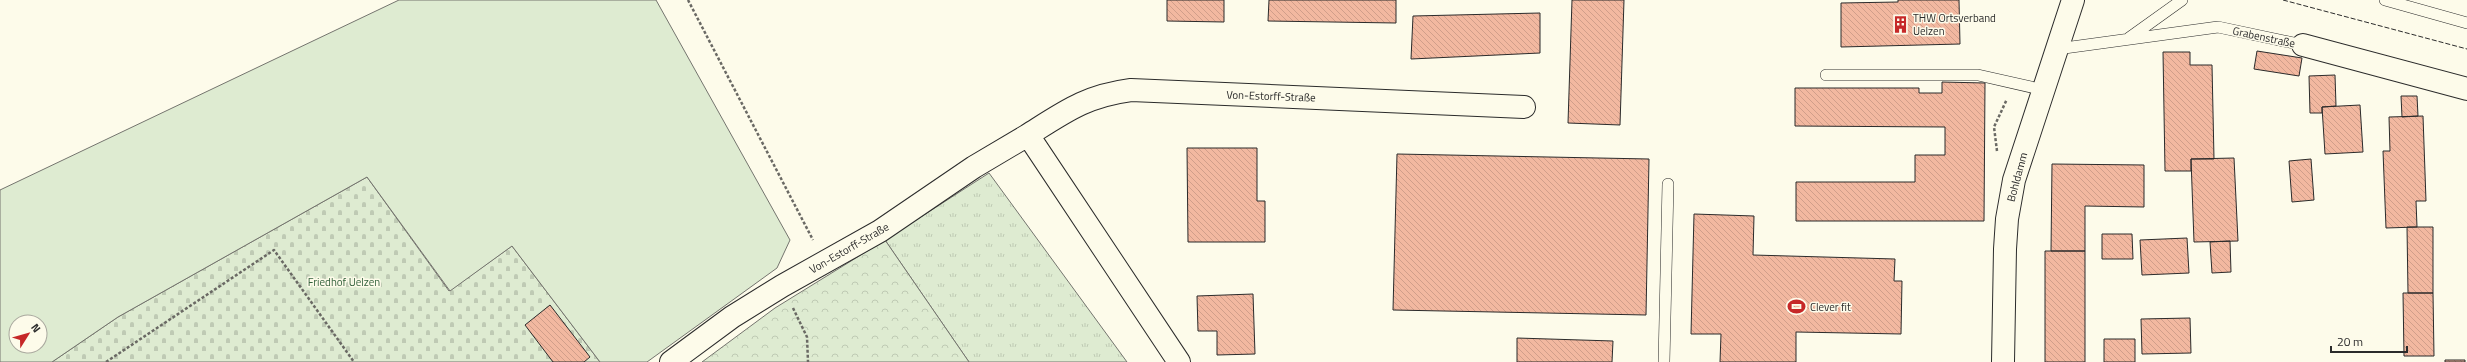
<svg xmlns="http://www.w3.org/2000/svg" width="2467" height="362" viewBox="0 0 2467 362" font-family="'Titillium Web',sans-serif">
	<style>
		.grass { fill: url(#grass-tufts); stroke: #74746e }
		.forest { fill: url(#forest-crowns); stroke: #74746e }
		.cemetery { fill: url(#cemetery-stones); stroke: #74746e }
		.garden { fill: #deebd1; stroke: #74746e; fill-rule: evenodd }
		.building { fill: url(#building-back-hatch); stroke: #2b2b2b }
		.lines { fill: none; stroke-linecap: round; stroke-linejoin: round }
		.service-casing { stroke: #2b2b2b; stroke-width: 12 }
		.minor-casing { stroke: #2b2b2b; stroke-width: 24 }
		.path { stroke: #6a6964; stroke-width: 2.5; stroke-dasharray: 3 2; stroke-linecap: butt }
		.service { stroke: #fdfbea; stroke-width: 11 }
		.minor { stroke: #fdfbea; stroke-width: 22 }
		.fence { stroke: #2b2b2b; stroke-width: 1; stroke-dasharray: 5 2; stroke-linecap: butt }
		.labels { text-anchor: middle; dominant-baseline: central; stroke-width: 3; stroke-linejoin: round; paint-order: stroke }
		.poi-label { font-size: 11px; fill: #2b2b2b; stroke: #fdfbea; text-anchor: start }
		.street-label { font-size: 11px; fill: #2b2b2b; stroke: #fdfbea }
		.park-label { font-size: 11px; fill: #34623c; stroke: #fdfbea }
	</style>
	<defs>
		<pattern id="grass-tufts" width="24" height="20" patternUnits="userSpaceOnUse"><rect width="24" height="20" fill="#deebd1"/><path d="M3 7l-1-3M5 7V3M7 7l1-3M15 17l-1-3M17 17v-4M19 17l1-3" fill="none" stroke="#bfcab4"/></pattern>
		<pattern id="forest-crowns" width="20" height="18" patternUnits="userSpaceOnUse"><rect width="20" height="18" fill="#deebd1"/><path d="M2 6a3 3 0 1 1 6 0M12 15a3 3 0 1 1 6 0" fill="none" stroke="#bfcab4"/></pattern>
		<pattern id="cemetery-stones" width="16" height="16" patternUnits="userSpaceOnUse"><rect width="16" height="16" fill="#deebd1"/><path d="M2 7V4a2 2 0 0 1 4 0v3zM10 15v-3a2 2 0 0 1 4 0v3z" fill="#bfcab4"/></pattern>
		<pattern id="building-back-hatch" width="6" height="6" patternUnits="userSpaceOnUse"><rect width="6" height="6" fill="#f2b8a0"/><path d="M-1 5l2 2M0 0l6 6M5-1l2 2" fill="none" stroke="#d09e8a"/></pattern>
	</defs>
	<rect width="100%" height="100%" fill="#fdfbea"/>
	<!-- grass -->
	<path class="grass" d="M 989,173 L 1127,362 L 969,362 L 885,240 Z"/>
	<!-- forest -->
	<path class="forest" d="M 885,240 L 969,362 L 702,362 L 775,308 Z"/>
	<!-- cemetery -->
	<path class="cemetery" d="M 367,177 L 449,291 L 512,246 L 600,362 L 52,362 L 118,317 Z"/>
	<!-- garden -->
	<path class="garden" d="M 399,0 L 656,0 L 790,240 L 777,268 L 647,362 L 600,362 L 512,246 L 450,291 L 367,177 L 118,317 L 52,362 L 0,362 L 0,190 ZM 16,322 L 40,322 L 40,346 L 16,346 Z"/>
	<!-- building -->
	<path class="building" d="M 1167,0 L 1224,0 L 1224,22 L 1167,21 Z
		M 1269,0 L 1396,0 L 1396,23 L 1268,21 Z
		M 1572,0 L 1624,0 L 1620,125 L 1568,123 Z
		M 1898,0 L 1959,0 L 1960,44 L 1841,47 L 1841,3 L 1898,2 Z
		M 1540,13 L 1540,53 L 1411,59 L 1413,16 Z
		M 2257,51 L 2302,58 L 2299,76 L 2254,69 Z
		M 2163,52 L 2190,52 L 2190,65 L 2212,65 L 2214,159 L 2191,159 L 2191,171 L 2165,171 Z
		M 2335,75 L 2336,106 L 2322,107 L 2322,113 L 2310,113 L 2309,76 Z
		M 1942,82 L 1985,83 L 1984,221 L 1796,221 L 1796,182 L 1915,182 L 1915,155 L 1945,155 L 1945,127 L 1795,126 L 1795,88 L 1919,88 L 1919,93 L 1942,93 Z
		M 2401,96 L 2417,96 L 2418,116 L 2402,117 Z
		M 2360,105 L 2363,152 L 2325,154 L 2322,107 Z
		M 2423,116 L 2426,201 L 2416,201 L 2417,227 L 2386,228 L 2383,151 L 2390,151 L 2389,117 Z
		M 1187,148 L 1257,148 L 1257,201 L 1265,201 L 1265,242 L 1188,242 Z
		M 1397,154 L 1649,159 L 1646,315 L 1393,310 Z
		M 2234,158 L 2238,241 L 2194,242 L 2191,159 Z
		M 2311,159 L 2314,200 L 2292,202 L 2289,161 Z
		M 2052,164 L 2144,165 L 2144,207 L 2085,206 L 2085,251 L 2051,251 Z
		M 1694,214 L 1754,216 L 1753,255 L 1895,259 L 1894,281 L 1902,281 L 1901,334 L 1796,332 L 1796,362 L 1720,362 L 1721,334 L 1691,334 Z
		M 2407,227 L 2433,227 L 2433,293 L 2408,293 Z
		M 2102,234 L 2132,234 L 2133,259 L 2102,259 Z
		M 2187,238 L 2189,273 L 2142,275 L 2140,240 Z
		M 2230,241 L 2231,272 L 2212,273 L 2210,242 Z
		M 2045,251 L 2085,251 L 2085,362 L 2045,362 Z
		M 2403,293 L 2433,293 L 2434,356 L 2404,356 Z
		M 1253,294 L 1255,354 L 1217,355 L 1217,331 L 1198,331 L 1197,296 Z
		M 550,305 L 590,357 L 584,362 L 553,362 L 525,325 Z
		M 2190,318 L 2191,353 L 2142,354 L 2141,319 Z
		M 1517,338 L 1613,341 L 1612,362 L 1517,362 Z
		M 2104,339 L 2135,339 L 2135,362 L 2104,362 Z
		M 2445,360 L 2465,360 L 2465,362 L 2445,362 Z"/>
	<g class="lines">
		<defs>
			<path id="service" d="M 2385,0 L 2467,23
				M 2129,38 L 2182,0
				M 2057,49 L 2218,27 L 2303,45
				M 1826,75 L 1978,75 L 2044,90
				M 1664,362 L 1668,184"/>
			<path id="minor" d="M 2303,45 L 2467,89
				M 1028,135 C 1066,111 1086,96 1131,90 L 1524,107
				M 671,362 L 732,317 L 782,286 L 880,231 L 974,167 L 1028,135 L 1179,362
				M 2003,362 L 2005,249 L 2007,219 L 2014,180 L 2073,0"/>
		</defs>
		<!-- service casing -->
		<use href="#service" class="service-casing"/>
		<!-- minor casing -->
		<use href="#minor" class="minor-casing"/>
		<!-- path -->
		<path class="path" d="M 688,0 L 813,240
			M 1997,151 L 1994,127 L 2007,99
			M 793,308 L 807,337 L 808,362
			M 106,362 L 274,250 L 354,362"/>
		<!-- service -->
		<use href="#service" class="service"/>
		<!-- minor -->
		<use href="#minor" class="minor"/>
		<!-- fence -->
		<path class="fence" d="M 2283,0 L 2467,49"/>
	</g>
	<!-- icons -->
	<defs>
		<symbol id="building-bare" viewBox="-9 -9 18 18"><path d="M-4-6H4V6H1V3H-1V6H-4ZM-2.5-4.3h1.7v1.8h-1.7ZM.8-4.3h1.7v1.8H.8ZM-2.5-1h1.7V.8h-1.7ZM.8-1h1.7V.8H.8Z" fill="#c62828" stroke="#fdfbea" stroke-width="2.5" paint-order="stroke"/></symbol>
		<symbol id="stadium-bare" viewBox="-9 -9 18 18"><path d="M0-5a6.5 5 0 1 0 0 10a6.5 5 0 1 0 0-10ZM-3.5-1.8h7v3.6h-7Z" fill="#c62828" stroke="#fdfbea" stroke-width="2.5" paint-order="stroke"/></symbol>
	</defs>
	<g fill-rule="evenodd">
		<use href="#building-bare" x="1888" y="12" width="25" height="25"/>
		<use href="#stadium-bare" x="1784" y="294" width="25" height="25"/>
	</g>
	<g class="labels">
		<!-- poi labels -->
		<g class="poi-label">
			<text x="1913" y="18">THW Ortsverband<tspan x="1913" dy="13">Uelzen</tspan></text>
			<text x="1810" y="307">Clever fit</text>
		</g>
		<!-- street labels -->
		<g class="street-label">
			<text transform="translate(2264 37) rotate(12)">Grabenstraße</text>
			<text transform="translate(1271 96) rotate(2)">Von-Estorff-Straße</text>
			<text transform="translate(2017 177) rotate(-75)">Bohldamm</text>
			<text transform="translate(849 248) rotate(-30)">Von-Estorff-Straße</text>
		</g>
		<!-- park labels -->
		<g class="park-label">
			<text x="344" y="282">Friedhof Uelzen</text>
		</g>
	</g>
	<!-- north arrow -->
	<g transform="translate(28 334) rotate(53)"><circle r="19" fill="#fdfbea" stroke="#a9a89e"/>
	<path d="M0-3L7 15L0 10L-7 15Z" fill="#c62828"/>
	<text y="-6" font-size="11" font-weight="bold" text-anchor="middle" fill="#2b2b2b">N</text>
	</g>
	<!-- scale -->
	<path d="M2331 346v6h76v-6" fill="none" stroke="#2b2b2b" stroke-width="2"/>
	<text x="2337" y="346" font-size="12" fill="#2b2b2b" stroke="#fdfbea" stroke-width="3" paint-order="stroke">20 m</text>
</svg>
